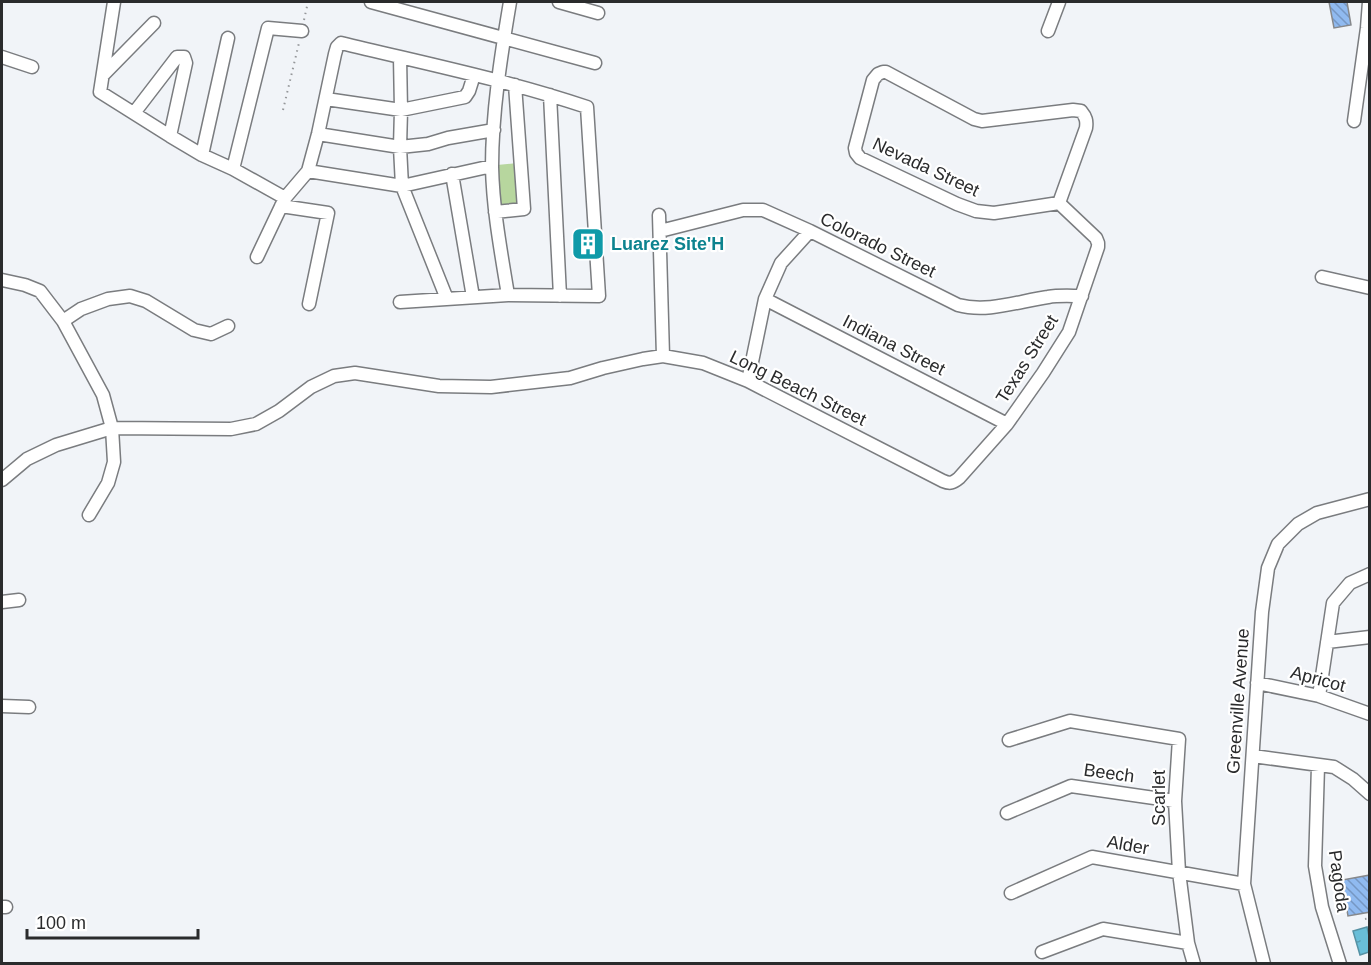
<svg xmlns="http://www.w3.org/2000/svg" width="1371" height="965" viewBox="0 0 1371 965" font-family="Arial,sans-serif">
	<style>
		.grass { fill: #b7d69e }
		.water { fill: url(#water-ripples); stroke: #5692a4; stroke-width: 1.5 }
		.building { fill: url(#building-back-hatch); stroke: #86888b; stroke-width: 1.5 }
		.lines { fill: none; stroke-linecap: round; stroke-linejoin: round }
		.minor-casing { stroke: #7a7c7f; stroke-width: 15 }
		.path { stroke: #95979a; stroke-width: 2; stroke-dasharray: 1.5 4.5; stroke-linecap: butt }
		.minor { stroke: #fff; stroke-width: 12 }
		.labels { text-anchor: middle; dominant-baseline: central; stroke-width: 4.5; stroke-linejoin: round; paint-order: stroke }
		.street-label { font-size: 18px; fill: #2a2b2c; stroke: #fff }
		.culture-label { font-size: 18px; font-weight: bold; fill: #0d838f; stroke: #fff; text-anchor: start }
	</style>
	<defs>
		<pattern id="water-ripples" width="26" height="14" patternUnits="userSpaceOnUse" patternTransform="scale(1.5)"><rect width="26" height="14" fill="#69bed8"/><path d="M2 4q2-2 4 0t4 0M15 11q2-2 4 0t4 0" fill="none" stroke="#579baf"/></pattern>
		<pattern id="building-back-hatch" width="6" height="6" patternUnits="userSpaceOnUse" patternTransform="scale(1.5)"><rect width="6" height="6" fill="#90baf0"/><path d="M-1 5l2 2M0 0l6 6M5-1l2 2" fill="none" stroke="#7697c3"/></pattern>
	</defs>
	<rect width="100%" height="100%" fill="#f1f4f8"/>
	<!-- grass -->
	<path class="grass" d="M 518,163 L 521,206 L 500,207 L 497,165 Z"/>
	<!-- water -->
	<path class="water" d="M 1367,927 L 1369,936 L 1369,952 L 1360,955 L 1353,931 Z"/>
	<!-- building -->
	<path class="building" d="M 1329,2 L 1347,2 L 1351,25 L 1334,28 Z
		M 1370,875 L 1370,912 L 1348,916 L 1342,880 Z"/>
	<g class="lines">
		<defs>
			<path id="minor" d="M 114,2 L 100,92 L 170,136 L 202,155 L 233,169 L 285,198
				M 371,2 L 595,63
				M 559,2 L 598,13
				M 1048,31 L 1059,2
				M 2,57 L 32,67
				M 400,57 L 401,110 L 400,147 L 402,186 L 447,299
				M 883,72 L 886,72 L 974,119 L 982,121 L 1073,110 L 1081,111 C 1086,117 1087,121 1086,128 L 1059,203 L 994,213 L 976,211 L 957,204 L 860,158 L 856,153 L 855,148 L 873,80 L 878,74 Z
				M 103,75 L 154,23
				M 550,95 L 560,296
				M 326,99 L 401,110 L 465,97 L 469,91 L 474,75
				M 134,113 L 177,57 L 184,57 L 186,63 L 170,136
				M 1354,121 L 1367,28 L 1369,2
				M 318,134 L 400,147 L 428,144 L 448,138 L 494,130
				M 202,155 L 228,38
				M 233,169 L 268,28 L 302,31
				M 308,171 L 402,186 L 492,166
				M 452,174 L 473,297
				M 281,206 L 328,213 L 309,304
				M 495,212 L 524,209 L 515,85
				M 659,215 L 663,356
				M 660,231 L 743,210 L 763,210 L 810,231 L 958,305 C 988,313 1019,301 1048,297 C 1059,295 1071,296 1082,296
				M 257,257 L 285,198 L 308,171 L 318,134 L 335,54 L 337,47 L 341,43 C 423,63 507,80 587,107 L 599,296 L 508,295 L 400,302
				M 1322,277 L 1370,288
				M 2,280 L 25,285 L 40,291 L 63,321 L 103,395 L 112,428 L 114,462 L 108,483 L 89,515
				M 508,295 C 501,252 493,210 492,167 C 492,113 501,55 510,2
				M 765,299 L 1007,424
				M 63,321 L 81,309 L 108,299 L 130,296 L 146,301 L 194,330 L 211,334 L 228,326
				M 748,381 L 765,299 L 781,263 L 810,231
				M 2,480 L 27,459 L 56,445 L 112,428 L 231,429 L 256,424 L 279,411 L 311,387 L 334,376 L 355,373 L 439,386 L 491,387 L 570,378 L 603,368 L 643,359 L 663,356 L 703,363 L 748,381 L 943,481 C 950,484 953,483 959,478 L 1007,424 L 1043,373 L 1069,332 L 1098,247 L 1098,243 L 1096,238 L 1059,203
				M 2,602 L 19,600
				M 1327,642 L 1370,637
				M 1257,683 L 1319,696 L 1370,714
				M 1319,696 L 1333,603 L 1350,583 L 1370,574
				M 2,706 L 29,707
				M 1009,740 L 1070,721 L 1179,739 L 1175,801 L 1179,872 L 1188,943 L 1194,964
				M 1253,756 L 1334,767 L 1353,779 L 1370,794
				M 1318,766 L 1315,866 L 1322,907 L 1340,964
				M 1007,813 L 1071,786 L 1175,801
				M 1011,893 L 1092,857 L 1244,884
				M 2,907 L 6,907
				M 1042,952 L 1103,929 L 1188,943
				M 1264,964 L 1244,884 L 1262,612 L 1268,568 L 1278,544 L 1298,524 L 1317,513 L 1370,499"/>
		</defs>
		<!-- minor casing -->
		<use href="#minor" class="minor-casing"/>
		<!-- path -->
		<path class="path" d="M 304,20 L 308,2
			M 283,110 L 299,43
			M 1365,919 L 1370,918"/>
		<!-- minor -->
		<use href="#minor" class="minor"/>
	</g>
	<!-- icons -->
	<defs>
		<symbol id="building-square" viewBox="-11 -11 22 22"><rect x="-9" y="-9" width="18" height="18" rx="4" fill="#0f9aa8" stroke="#fff"/><path d="M-4-6H4V6H1V3H-1V6H-4ZM-2.5-4.3h1.7v1.8h-1.7ZM.8-4.3h1.7v1.8H.8ZM-2.5-1h1.7V.8h-1.7ZM.8-1h1.7V.8H.8Z" fill="#fff"/></symbol>
	</defs>
	<g fill-rule="evenodd">
		<use href="#building-square" x="569" y="225" width="38" height="38"/>
	</g>
	<g class="labels">
		<!-- street labels -->
		<g class="street-label">
			<text transform="translate(926 167) rotate(25)">Nevada Street</text>
			<text transform="translate(878 245) rotate(26)">Colorado Street</text>
			<text transform="translate(894 345) rotate(27)">Indiana Street</text>
			<text transform="translate(1027 359) rotate(-58)">Texas Street</text>
			<text transform="translate(798 388) rotate(26)">Long Beach Street</text>
			<text transform="translate(1318 679) rotate(15)">Apricot</text>
			<text transform="translate(1238 701) rotate(-86)">Greenville Avenue</text>
			<text transform="translate(1109 773) rotate(8)">Beech</text>
			<text transform="translate(1159 798) rotate(-90)">Scarlet</text>
			<text transform="translate(1128 845) rotate(10)">Alder</text>
			<text transform="translate(1339 881) rotate(82)">Pagoda</text>
		</g>
		<!-- culture labels -->
		<g class="culture-label">
			<text x="611" y="244">Luarez Site'H</text>
		</g>
	</g>
	<!-- border -->
	<rect width="1371" height="965" fill="none" stroke="#2a2b2c" stroke-width="6"/>
	<!-- scale -->
	<path d="M27 929v9h171v-9" fill="none" stroke="#2a2b2c" stroke-width="3"/>
	<text x="36" y="929" font-size="18" fill="#2a2b2c" stroke="#ffffff" stroke-width="4.5" paint-order="stroke">100 m</text>
</svg>
